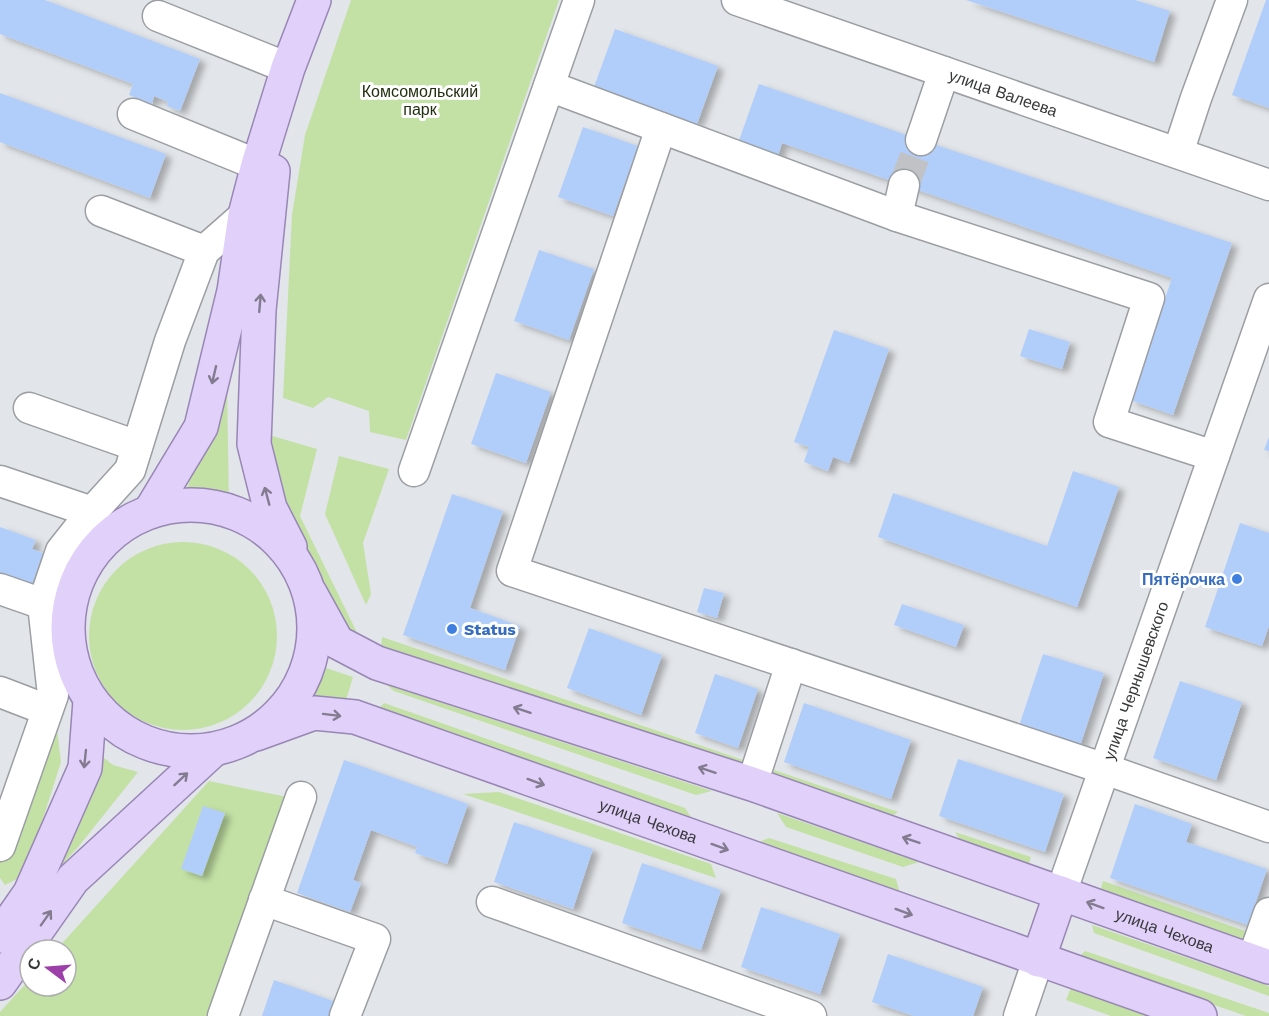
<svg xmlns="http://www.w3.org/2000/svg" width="1269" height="1016" viewBox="0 0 1269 1016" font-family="'Work Sans',sans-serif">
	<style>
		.green { fill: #c3e1a5 }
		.building { fill: #b1cefa; filter: url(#shadow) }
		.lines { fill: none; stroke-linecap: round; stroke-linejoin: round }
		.minor-tunnel { stroke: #c0c2c6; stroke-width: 30; stroke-dasharray: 30 15; stroke-linecap: butt }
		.minor-casing { stroke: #9b9ea2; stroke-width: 33 }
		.major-casing { stroke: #9886b4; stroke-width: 36 }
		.minor { stroke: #fff; stroke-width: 30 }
		.major { stroke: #e0d0fa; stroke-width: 33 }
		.oneway { stroke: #837c90 }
		.shop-dot { fill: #3f7fe0; stroke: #fff; stroke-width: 2 }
		.labels { text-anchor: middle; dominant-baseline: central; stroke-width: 6; stroke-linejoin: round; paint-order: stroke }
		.park-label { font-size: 16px; fill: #21300f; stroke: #fff }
		.street-label { font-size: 16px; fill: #373839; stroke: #fff }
		.shop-label { font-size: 16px; font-weight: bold; fill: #366cbe; stroke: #fff; text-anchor: end }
	</style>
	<defs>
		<filter id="shadow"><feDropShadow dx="6" dy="4" stdDeviation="3" flood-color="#0004"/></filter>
	</defs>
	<rect width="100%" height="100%" fill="#e2e5e9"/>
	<!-- green -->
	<path class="green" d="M 351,0 L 559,0 L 406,440 L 370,432 L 369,411 L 328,397 L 313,408 L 283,398 L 292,215 L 305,135 Z
		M 227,385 L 229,504 L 210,498 L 184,497 L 213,413 Z
		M 262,433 L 317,449 L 300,516 L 364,647 L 338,628 L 291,538 Z
		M 339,456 L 389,469 L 363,543 L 371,594 L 366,605 L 325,514 Z
		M89 636a94 94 0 1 1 188 0a94 94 0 1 1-188 0Z
		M 382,637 L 752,763 L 748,776 L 381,650 Z
		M 320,666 L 353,677 L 344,707 L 311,696 Z
		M 387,685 L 712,791 L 696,795 L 394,691 Z
		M 384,703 L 685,808 L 695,823 L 374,713 Z
		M 54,705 L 61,762 L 28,866 L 17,879 L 5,885 L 0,878 L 0,862 Z
		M 95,751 L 113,765 L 138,772 L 79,846 L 41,888 Z
		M 774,770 L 898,812 L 884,822 L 769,783 Z
		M 209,781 L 287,797 L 210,1016 L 0,1016 L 0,1012 L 30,979 L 30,986 L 66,986 L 66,950 L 56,950 Z
		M 499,792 L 711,864 L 716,878 L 463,794 Z
		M 777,813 L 919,862 L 903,867 L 786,827 Z
		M 955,832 L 1031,857 L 1027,870 L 966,849 Z
		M 769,838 L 896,879 L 901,897 L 754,844 Z
		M 1103,881 L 1248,932 L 1244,943 L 1100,892 Z
		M 1092,925 L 1269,986 L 1269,996 L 1094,933 Z
		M 1085,951 L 1269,1013 L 1269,1016 L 1246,1016 L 1078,958 Z
		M 1072,985 L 1161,1016 L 1111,1016 L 1066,1000 Z"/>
	<!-- building -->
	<path class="building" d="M 0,0 L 45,0 L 200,59 L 180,111 L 167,106 L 168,102 L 154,96 L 152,104 L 129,95 L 133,84 L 0,34 Z
		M 966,0 L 1135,0 L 1170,11 L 1154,62 Z
		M 1266,0 L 1269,0 L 1269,108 L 1232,95 Z
		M 615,29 L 718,66 L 697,124 L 594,87 Z
		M 759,84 L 921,140 L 1232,243 L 1173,415 L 1130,400 L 1172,278 L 782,143 L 777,159 L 737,146 Z
		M 0,93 L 166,154 L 150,198 L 0,142 Z
		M 583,127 L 638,146 L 613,216 L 558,197 Z
		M 539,250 L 594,269 L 569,340 L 514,321 Z
		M 1029,329 L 1070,342 L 1062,369 L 1020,356 Z
		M 834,330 L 889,349 L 849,463 L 833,457 L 828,471 L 804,462 L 809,447 L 794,442 Z
		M 496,373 L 551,392 L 526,463 L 471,444 Z
		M 1269,437 L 1269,451 L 1264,450 Z
		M 1073,471 L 1119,487 L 1077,607 L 878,537 L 893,493 L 1047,546 Z
		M 452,494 L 503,511 L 470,608 L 520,626 L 505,670 L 403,635 Z
		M 1240,523 L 1269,533 L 1269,626 L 1262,646 L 1205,627 Z
		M 0,527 L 36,540 L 32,549 L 43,553 L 30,590 L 0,579 Z
		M 704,588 L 724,593 L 717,618 L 697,612 Z
		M 902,604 L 964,625 L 956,647 L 894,625 Z
		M 589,628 L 662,655 L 641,715 L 567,688 Z
		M 1043,654 L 1104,673 L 1080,746 L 1019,726 Z
		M 715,674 L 758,689 L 738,748 L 695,733 Z
		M 1180,681 L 1242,702 L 1216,780 L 1153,758 Z
		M 804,703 L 911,740 L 891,799 L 784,762 Z
		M 958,759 L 1064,794 L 1045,852 L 939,816 Z
		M 344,760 L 468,804 L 447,864 L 415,853 L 417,847 L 371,830 L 353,880 L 361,883 L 350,912 L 297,893 Z
		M 1135,804 L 1192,824 L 1186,842 L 1267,869 L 1248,925 L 1110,878 Z
		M 203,806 L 225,813 L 202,876 L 181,869 Z
		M 514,822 L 593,849 L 573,909 L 494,882 Z
		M 642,863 L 721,890 L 701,950 L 622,923 Z
		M 761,907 L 840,934 L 820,994 L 741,967 Z
		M 888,954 L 983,987 L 973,1016 L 914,1016 L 872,1002 Z
		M 274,980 L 336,1002 L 331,1016 L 262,1016 Z"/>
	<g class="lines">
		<!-- minor-tunnel -->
		<path class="minor-tunnel" d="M 904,185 L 921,140"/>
		<defs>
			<g id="minor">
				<path id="s1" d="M 737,0 L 1269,185"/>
				<path d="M 158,16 L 288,68"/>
				<path d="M 549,86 L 897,216"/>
				<path d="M 133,114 L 258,165"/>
				<path d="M 661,128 L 512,571 L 1105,769 L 1269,827"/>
				<path d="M 921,140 L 944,72"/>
				<path d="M 1178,153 L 1196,98 L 1232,0"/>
				<path d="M 904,185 L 897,216 L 1149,298 L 1109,422 L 1214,456"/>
				<path d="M 101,211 L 204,251"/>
				<path d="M 29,408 L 137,446"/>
				<path d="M 414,471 L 579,0"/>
				<path d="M 0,481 L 92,512"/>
				<path d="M 0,589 L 43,604"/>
				<path d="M 0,692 L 47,710"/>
				<path d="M 752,784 L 791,664"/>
				<path d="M 0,846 L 53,695 L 43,604 L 61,551 L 92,512 L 130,470 L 170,341 L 204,251 L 245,215"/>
				<path id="s2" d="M 1061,893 L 1269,299"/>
				<path d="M 264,900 L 375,939 L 345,1016"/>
				<path d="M 492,902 L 811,1016"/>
				<path d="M 1252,961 L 1269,913"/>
				<path d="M 223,1016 L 301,797"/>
				<path d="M 1019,1016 L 1038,960"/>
			</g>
			<g id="major">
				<path d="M 273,171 L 259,310 L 254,444 L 270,508 L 290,547"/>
				<circle cx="191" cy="628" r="123"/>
				<path d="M 151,510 L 201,427 L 234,291 L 245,215 L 258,165 L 288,68 L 314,0"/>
				<path id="s3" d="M 310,593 L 337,642 L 377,663 L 752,784 L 1269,967"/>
				<path id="s4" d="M 256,734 L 314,713 L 355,717 L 1200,1016"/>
				<path d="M 0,936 L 30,893 L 85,768 L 90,701"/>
				<path d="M 1038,960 L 1061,893"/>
				<path d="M 0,983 L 73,879 L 212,751"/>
			</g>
		</defs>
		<!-- minor casing -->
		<use href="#minor" class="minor-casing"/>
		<!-- major casing -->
		<use href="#major" class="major-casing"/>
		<!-- minor -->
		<use href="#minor" class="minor"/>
		<!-- major -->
		<use href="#major" class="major"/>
	</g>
	<!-- one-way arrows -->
	<defs><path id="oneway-shaft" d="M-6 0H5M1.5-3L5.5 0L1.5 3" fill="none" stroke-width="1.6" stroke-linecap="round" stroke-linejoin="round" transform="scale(1.5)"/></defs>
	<g class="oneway">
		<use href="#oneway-shaft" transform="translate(260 303) rotate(-85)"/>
		<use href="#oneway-shaft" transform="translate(214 375) rotate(103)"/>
		<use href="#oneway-shaft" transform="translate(267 496) rotate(-105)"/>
		<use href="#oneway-shaft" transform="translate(522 710) rotate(-162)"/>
		<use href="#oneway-shaft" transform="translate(332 715) rotate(7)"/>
		<use href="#oneway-shaft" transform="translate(85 759) rotate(96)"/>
		<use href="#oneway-shaft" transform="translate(707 770) rotate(-162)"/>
		<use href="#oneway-shaft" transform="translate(181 779) rotate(-43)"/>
		<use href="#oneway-shaft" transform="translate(536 782) rotate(20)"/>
		<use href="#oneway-shaft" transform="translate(911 840) rotate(-161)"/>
		<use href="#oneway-shaft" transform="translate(720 847) rotate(20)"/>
		<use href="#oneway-shaft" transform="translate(1095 905) rotate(-160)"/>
		<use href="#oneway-shaft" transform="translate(904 912) rotate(20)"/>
		<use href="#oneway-shaft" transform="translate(46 918) rotate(-55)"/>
	</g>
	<!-- markers -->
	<g class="shop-dot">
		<circle cx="1237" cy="579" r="6"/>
		<circle cx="452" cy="629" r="6"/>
	</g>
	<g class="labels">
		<!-- park labels -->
		<g class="park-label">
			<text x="420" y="91">Комсомольский<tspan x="420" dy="18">парк</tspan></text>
		</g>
		<!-- street labels -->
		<g class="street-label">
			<text stroke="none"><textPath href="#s1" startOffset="282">улица Валеева</textPath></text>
			<text stroke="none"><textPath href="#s2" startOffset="225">улица Чернышевского</textPath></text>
			<text stroke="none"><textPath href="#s4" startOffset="414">улица Чехова</textPath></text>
			<text stroke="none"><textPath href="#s3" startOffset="933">улица Чехова</textPath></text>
		</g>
		<!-- shop labels -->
		<g class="shop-label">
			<text x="1225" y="579">Пятёрочка</text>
			<text x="464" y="629" text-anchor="start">Status</text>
		</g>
	</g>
	<!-- north arrow -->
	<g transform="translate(48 968) rotate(286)"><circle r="28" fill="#ffffff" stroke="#afafb0" stroke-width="1.5"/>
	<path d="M0-4.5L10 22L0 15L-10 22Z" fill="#9d3fa9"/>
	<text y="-9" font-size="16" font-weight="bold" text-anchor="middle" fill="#373839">С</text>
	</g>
</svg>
